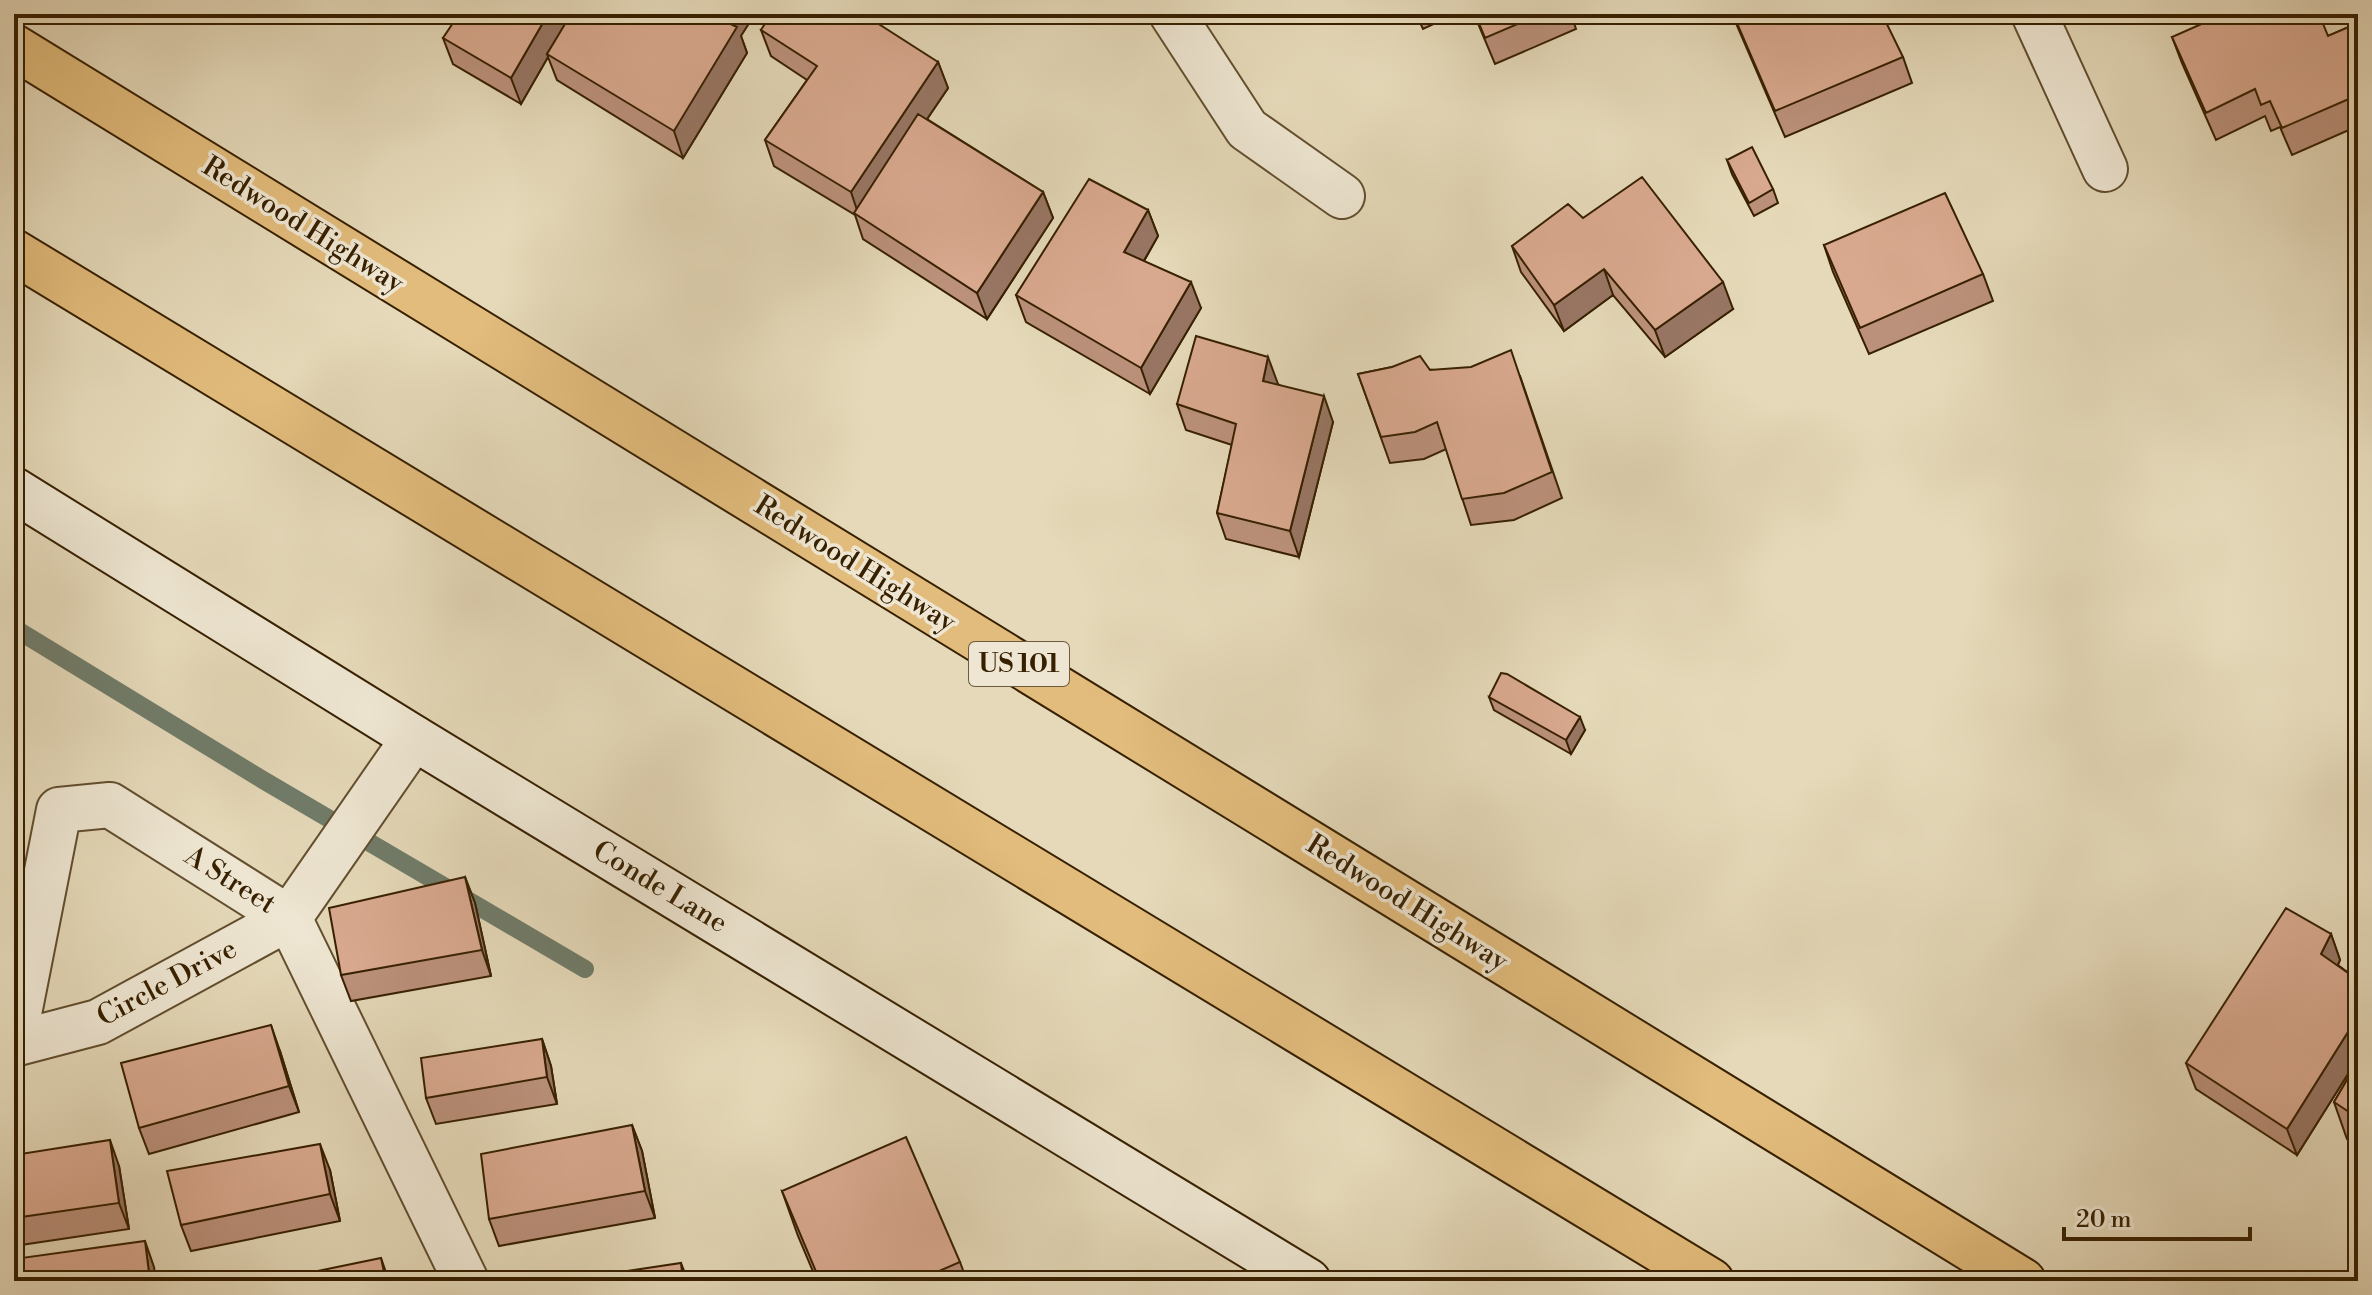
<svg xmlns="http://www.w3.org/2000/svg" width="2372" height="1295" viewBox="0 0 2372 1295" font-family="'Libre Bodoni',serif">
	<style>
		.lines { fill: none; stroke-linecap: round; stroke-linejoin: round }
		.stream { stroke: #707c6a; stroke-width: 18 }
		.street-casing { stroke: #624e2e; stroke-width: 48 }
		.secondary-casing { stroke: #372000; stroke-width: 48 }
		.highway-casing { stroke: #372000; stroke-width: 48 }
		.street { stroke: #eee6d2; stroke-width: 44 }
		.secondary { stroke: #eee6d2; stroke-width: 44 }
		.highway { stroke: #e2bc7c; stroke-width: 44 }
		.wall { fill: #bb917b; stroke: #372000; stroke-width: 2 }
		.shaded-wall { fill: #987664; stroke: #372000; stroke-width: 2 }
		.building { fill: #d9a98f; stroke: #372000; stroke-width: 2 }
		.labels { text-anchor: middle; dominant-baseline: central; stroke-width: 7; stroke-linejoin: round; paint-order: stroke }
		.shield { fill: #eee6d2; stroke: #6e5b3f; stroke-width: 2 }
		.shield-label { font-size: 26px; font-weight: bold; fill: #372000 }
		.street-label { font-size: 28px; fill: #372000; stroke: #eee6d2 }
	</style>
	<rect width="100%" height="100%" fill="#e5d9b9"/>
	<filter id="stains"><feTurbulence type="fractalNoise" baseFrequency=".0025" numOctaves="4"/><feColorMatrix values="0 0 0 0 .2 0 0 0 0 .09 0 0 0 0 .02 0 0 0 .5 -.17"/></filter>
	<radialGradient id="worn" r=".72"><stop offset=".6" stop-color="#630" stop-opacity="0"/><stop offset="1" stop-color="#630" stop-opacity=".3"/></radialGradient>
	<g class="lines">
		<!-- stream -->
		<path class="stream" d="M 14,628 L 263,780 L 585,969"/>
		<defs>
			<path id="street" d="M 1172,14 L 1247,129 L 1342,196
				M 2034,14 L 2105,169
				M 14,1039 L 59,810 L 110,805 L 289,918 L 466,1281
				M 14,1044 L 98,1022 L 289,918 L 414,738"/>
			<path id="secondary" d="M 14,490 L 414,738 L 1308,1281"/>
			<path id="highway" d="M 14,47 L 2023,1281
				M 14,252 L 1711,1281"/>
		</defs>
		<!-- street casing -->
		<use href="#street" class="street-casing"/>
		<!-- secondary casing -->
		<use href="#secondary" class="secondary-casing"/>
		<!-- highway casing -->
		<use href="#highway" class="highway-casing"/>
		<!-- street -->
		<use href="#street" class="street"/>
		<!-- secondary -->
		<use href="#secondary" class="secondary"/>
		<!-- highway -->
		<use href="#highway" class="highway"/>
	</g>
	<!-- wall -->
	<path class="wall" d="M 1416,14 L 1455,14 L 1423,29 Z
		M 1474,14 L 1571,14 L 1576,29 L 1495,64 Z
		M 1732,14 L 1819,14 L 1903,57 L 1912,83 L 1785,137 Z
		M 2358,23 L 2358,126 L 2292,155 L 2280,127 L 2271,131 L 2265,116 L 2216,140 L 2182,63 L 2172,37 L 2328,36 Z
		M 761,30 L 938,62 L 948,88 L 927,119 L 1043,192 L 1053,218 L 987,319 L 863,239 L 855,215 L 774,166 L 765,140 L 807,80 L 771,56 Z
		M 741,36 L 747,53 L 683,158 L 557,80 L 548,57 L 521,104 L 453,64 L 443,38 Z
		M 1727,160 L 1773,189 L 1778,203 L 1754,216 L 1732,174 Z
		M 1148,210 L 1158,236 L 1144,261 L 1201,308 L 1150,394 L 1026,322 L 1016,295 Z
		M 1583,218 L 1733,309 L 1665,357 L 1613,295 L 1564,331 L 1521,272 L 1512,246 Z
		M 1824,245 L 1983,274 L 1993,301 L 1869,354 L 1833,272 Z
		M 1392,367 L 1520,376 L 1562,498 L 1514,520 L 1471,525 L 1446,449 L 1424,459 L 1390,463 L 1358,374 Z
		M 1278,384 L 1333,422 L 1299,557 L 1226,539 L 1217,513 L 1232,445 L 1186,430 L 1177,404 Z
		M 1489,697 L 1585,730 L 1571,754 L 1494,710 Z
		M 465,877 L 475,903 L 491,976 L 351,1001 L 341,975 Z
		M 2331,934 L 2340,960 L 2338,965 L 2358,980 L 2358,1058 L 2297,1155 L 2196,1089 L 2186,1063 Z
		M 542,1039 L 551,1066 L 557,1104 L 436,1124 L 426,1098 Z
		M 280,1051 L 299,1112 L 149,1154 L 139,1128 Z
		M 2358,1061 L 2358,1146 L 2347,1139 L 2334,1102 Z
		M 632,1125 L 642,1151 L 655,1218 L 499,1246 L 489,1219 Z
		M 14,1155 L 119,1166 L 129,1229 L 14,1246 Z
		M 330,1170 L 340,1221 L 191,1251 L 181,1225 Z
		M 782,1191 L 960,1262 L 967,1281 L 817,1281 L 798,1236 Z"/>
	<!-- shaded-wall -->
	<path class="shaded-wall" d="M 548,14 L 573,14 L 547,54 L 548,57 L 521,104 L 511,78 Z
		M 729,14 L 755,14 L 741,36 L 747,53 L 683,158 L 674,131 L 724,21 Z
		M 938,62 L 948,88 L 861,217 L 859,216 L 851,192 Z
		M 1043,192 L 1053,218 L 987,319 L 977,293 Z
		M 1148,210 L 1158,236 L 1134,278 L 1124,252 Z
		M 1604,269 L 1613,295 L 1564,331 L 1554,305 Z
		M 1191,282 L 1201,308 L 1150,394 L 1141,368 Z
		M 1723,282 L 1733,309 L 1665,357 L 1655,330 Z
		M 1268,357 L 1278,384 L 1273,407 L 1263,381 Z
		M 1324,396 L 1333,422 L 1299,557 L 1290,531 Z
		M 1580,717 L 1585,730 L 1571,754 L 1566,740 Z
		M 465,877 L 475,903 L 491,976 L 482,950 Z
		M 2331,934 L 2340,960 L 2331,980 L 2321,954 Z
		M 2358,1016 L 2358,1058 L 2297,1155 L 2287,1129 Z
		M 271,1025 L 280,1051 L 299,1112 L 289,1086 Z
		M 542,1039 L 551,1066 L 557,1104 L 547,1077 Z
		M 632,1125 L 642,1151 L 655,1218 L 645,1191 Z
		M 110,1140 L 119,1166 L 129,1229 L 119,1203 Z
		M 320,1144 L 330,1170 L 340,1221 L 330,1194 Z
		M 145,1241 L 154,1267 L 156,1281 L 150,1281 Z
		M 381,1258 L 389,1281 L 386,1281 Z
		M 681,1263 L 688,1281 L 683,1281 Z"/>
	<!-- building -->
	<path class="building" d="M 459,14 L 548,14 L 511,78 L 443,38 Z
		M 571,14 L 729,14 L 724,21 L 737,27 L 674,131 L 547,54 Z
		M 771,14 L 863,14 L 938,62 L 851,192 L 765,140 L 817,66 L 761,30 Z
		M 1475,14 L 1541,14 L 1485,38 Z
		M 1733,14 L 1819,14 L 1820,15 L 1822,14 L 1882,14 L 1903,57 L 1775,111 Z
		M 2224,14 L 2319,14 L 2328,36 L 2358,23 L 2358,95 L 2282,128 L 2270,101 L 2261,105 L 2255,89 L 2206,113 L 2172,37 Z
		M 918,114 L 1043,192 L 977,293 L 854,213 Z
		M 1752,147 L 1773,189 L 1749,203 L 1727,160 Z
		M 1642,177 L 1723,282 L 1655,330 L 1604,269 L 1554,305 L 1512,246 L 1568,204 L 1583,218 Z
		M 1089,179 L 1148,210 L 1124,252 L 1191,282 L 1141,368 L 1016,295 Z
		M 1945,193 L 1983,274 L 1860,328 L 1824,245 Z
		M 1196,336 L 1268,357 L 1263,381 L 1324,396 L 1290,531 L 1217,513 L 1236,424 L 1177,404 Z
		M 1511,350 L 1552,472 L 1504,493 L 1462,499 L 1437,422 L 1415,432 L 1381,437 L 1358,374 L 1392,367 L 1420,356 L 1430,370 L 1471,367 Z
		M 1501,673 L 1507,674 L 1580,717 L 1566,740 L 1489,697 Z
		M 465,877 L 482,950 L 341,975 L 329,908 Z
		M 2286,908 L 2331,934 L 2321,954 L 2358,980 L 2358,1016 L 2287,1129 L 2186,1063 Z
		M 271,1025 L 289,1086 L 139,1128 L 121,1063 Z
		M 542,1039 L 547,1077 L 426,1098 L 421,1058 Z
		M 2358,1061 L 2358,1118 L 2334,1102 Z
		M 632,1125 L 645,1191 L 489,1219 L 481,1154 Z
		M 906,1137 L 960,1262 L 916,1281 L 820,1281 L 782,1191 Z
		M 110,1140 L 119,1203 L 14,1218 L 14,1155 Z
		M 320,1144 L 330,1194 L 181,1225 L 167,1171 Z
		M 145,1241 L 150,1281 L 14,1281 L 14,1259 Z
		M 381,1258 L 386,1281 L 269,1281 Z
		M 681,1263 L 683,1281 L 560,1281 Z"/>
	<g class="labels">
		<!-- shield labels -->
		<rect class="shield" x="969" y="642" width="100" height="44" rx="6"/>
		<g class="shield-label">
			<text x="1019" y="664">US 101</text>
		</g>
		<!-- street labels -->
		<g class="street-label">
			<text transform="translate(303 225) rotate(32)">Redwood Highway</text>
			<text transform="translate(855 564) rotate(32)">Redwood Highway</text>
			<text transform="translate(230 880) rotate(32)">A Street</text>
			<text transform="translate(660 887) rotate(31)">Conde Lane</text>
			<text transform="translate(1407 903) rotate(32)">Redwood Highway</text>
			<text transform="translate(167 983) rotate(-28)">Circle Drive</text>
		</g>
	</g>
	<!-- margin -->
	<rect width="2372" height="1295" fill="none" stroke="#e5d9b9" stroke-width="48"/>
	<rect x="16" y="16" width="2340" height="1263" fill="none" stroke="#372000" stroke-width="4"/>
	<rect x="24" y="24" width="2324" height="1247" fill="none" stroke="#372000" stroke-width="2"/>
	<!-- scale -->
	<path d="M2064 1227v12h186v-12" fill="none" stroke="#372000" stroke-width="4"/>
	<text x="2076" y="1227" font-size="24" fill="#372000" stroke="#eee6d2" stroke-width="6" paint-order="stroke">20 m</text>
	<rect width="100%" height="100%" filter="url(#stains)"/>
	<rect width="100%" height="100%" fill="url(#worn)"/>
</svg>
